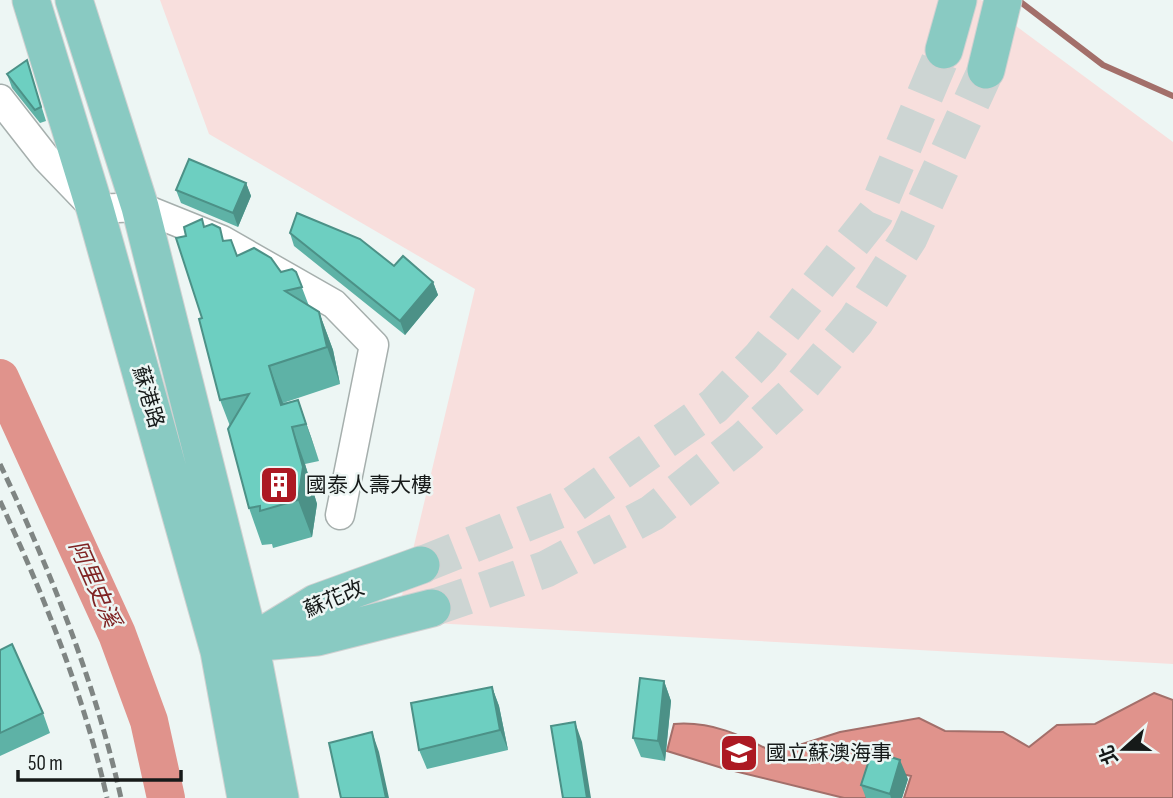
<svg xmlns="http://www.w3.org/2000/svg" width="1173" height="798" viewBox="0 0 1173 798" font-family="'Sofia Sans Condensed','Noto Sans TC',sans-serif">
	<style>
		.green { fill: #f8dfdd }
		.water { fill: #e0938c; stroke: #a36f6a; stroke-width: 2 }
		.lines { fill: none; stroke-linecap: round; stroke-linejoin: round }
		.stream { stroke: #a36f6a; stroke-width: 6 }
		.river { stroke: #e0938c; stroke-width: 38 }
		.major-tunnel { stroke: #cdd5d3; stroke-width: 37; stroke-dasharray: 37 18; stroke-linecap: butt }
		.minor-casing { stroke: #a6afad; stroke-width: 31 }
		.major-casing { stroke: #d0d1d1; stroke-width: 39 }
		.minor { stroke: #fff; stroke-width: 28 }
		.major { stroke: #89cac2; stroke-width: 37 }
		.rail { stroke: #7f8583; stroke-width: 5; stroke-dasharray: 10 5; stroke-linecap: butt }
		.wall { fill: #5eb2a6 }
		.shaded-wall { fill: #4c9187 }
		.building { fill: #6dcfc1; stroke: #4c9187; stroke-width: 2 }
		.labels { text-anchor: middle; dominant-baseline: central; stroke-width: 5; stroke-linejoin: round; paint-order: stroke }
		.street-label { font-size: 21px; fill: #161a19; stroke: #edf6f4 }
		.poi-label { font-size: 21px; fill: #161a19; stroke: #edf6f4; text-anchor: start }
		.water-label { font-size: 23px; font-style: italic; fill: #7f2424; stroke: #edf6f4 }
	</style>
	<rect width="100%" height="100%" fill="#edf6f4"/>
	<!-- green -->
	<path class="green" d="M 160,0 L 981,0 L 1173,142 L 1173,664 L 396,621 L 475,289 L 209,134 Z"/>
	<!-- water -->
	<path class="water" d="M 1154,693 L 1173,700 L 1173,798 L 904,798 L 911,776 L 879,769 L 866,798 L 844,798 L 722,768 L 667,751 L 674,724 C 711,721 742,735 774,753 L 840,732 L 919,718 L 945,731 L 1003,732 L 1029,747 L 1057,725 L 1095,724 Z"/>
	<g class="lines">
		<!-- stream -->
		<path class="stream" d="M 1018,0 L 1103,65 L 1173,96"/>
		<!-- river -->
		<path class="river" d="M 0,378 L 117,634 L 149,721 L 166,798"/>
		<!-- major-tunnel -->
		<path class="major-tunnel" d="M 421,565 L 574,504 L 714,406 L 761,357 L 875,214 L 944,50
			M 432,608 L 546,569 L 652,513 L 744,440 L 799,389 L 856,321 L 909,238 L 986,70"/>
		<defs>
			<path id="minor" d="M 0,99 L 46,158 L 95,209 L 140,207 L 222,240 L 334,304 L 374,345 L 340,515"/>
			<path id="major" d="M 31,0 L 95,209 L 219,651 L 246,798
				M 74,0 L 140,207 L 250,643 L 280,798
				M 944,50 L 958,0
				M 986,70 L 1003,0
				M 257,639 L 316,603 L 421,565
				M 227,649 L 250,643 L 317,637 L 432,608"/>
		</defs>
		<!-- minor casing -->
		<use href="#minor" class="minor-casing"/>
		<!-- major casing -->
		<use href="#major" class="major-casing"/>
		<!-- minor -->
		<use href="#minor" class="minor"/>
		<!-- major -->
		<use href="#major" class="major"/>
		<!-- rail -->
		<path class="rail" d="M 0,464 C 51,572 95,682 121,798
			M 0,501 C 44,596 84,695 107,798"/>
	</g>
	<!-- wall -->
	<path class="wall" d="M 27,60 L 46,121 L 40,123 L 12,88 L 7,74 Z
		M 246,183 L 251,196 L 238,227 L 181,203 L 176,190 Z
		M 204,227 L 224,241 L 237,256 L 281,272 L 296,272 L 309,306 L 319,312 L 333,350 L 340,384 L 283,403 L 298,400 L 311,437 L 319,461 L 305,464 L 317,504 L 312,537 L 273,548 L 272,544 L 262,545 L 249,508 L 230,426 L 220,400 L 202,318 L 186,236 Z
		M 290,233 L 394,266 L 433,282 L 438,295 L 405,335 L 294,246 Z
		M 0,650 L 43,713 L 50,733 L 0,756 Z
		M 664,681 L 671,701 L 665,761 L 641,757 L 633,738 Z
		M 492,687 L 499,706 L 508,750 L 427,769 L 419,750 Z
		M 908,779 L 902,798 L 866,798 L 861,785 Z"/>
	<!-- shaded-wall -->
	<path class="shaded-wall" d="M 246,183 L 251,196 L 238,227 L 233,213 Z
		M 433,282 L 438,295 L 405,335 L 400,321 Z
		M 319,312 L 333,350 L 340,384 L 327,347 Z
		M 269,366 L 283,403 L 294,442 L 281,405 Z
		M 298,400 L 311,437 L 319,461 L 306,424 Z
		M 292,427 L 305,464 L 317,504 L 312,537 L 298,500 Z
		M 664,681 L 671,701 L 665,761 L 658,741 Z
		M 492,687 L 499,706 L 508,750 L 500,730 Z
		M 575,722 L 582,742 L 591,798 L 587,798 Z
		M 372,732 L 379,752 L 389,798 L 386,798 Z
		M 900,760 L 908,779 L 902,798 L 891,798 L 890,794 Z"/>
	<!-- building -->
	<path class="building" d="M 27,60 L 41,107 L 35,110 L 7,74 Z
		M 189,159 L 246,183 L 233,213 L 176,190 Z
		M 297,213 L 360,239 L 394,266 L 403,256 L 433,282 L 400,321 L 290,233 Z
		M 202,219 L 204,227 L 212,224 L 220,228 L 223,241 L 231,240 L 237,256 L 254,248 L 271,258 L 281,272 L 292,269 L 296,272 L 302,287 L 285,291 L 319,312 L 327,347 L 269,366 L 281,405 L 298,400 L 306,424 L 292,427 L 303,467 L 298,500 L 260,511 L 260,506 L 249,508 L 228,429 L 249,394 L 220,400 L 199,319 L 202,318 L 176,238 L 186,236 L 184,227 Z
		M 12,644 L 43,713 L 0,733 L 0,650 Z
		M 640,678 L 664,681 L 658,741 L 633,738 Z
		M 492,687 L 500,730 L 419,750 L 411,703 Z
		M 575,722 L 587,798 L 563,798 L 551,726 Z
		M 372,732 L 386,798 L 341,798 L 329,743 Z
		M 872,751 L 900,760 L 890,794 L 861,785 Z"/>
	<!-- icons -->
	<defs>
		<symbol id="building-square" viewBox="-11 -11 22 22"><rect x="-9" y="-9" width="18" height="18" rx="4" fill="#ac1923" stroke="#edf6f4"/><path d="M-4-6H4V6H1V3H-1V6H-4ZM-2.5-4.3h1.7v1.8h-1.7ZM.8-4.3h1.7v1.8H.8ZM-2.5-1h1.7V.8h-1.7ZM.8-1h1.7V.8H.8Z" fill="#fff"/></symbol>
		<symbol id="school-square" viewBox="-11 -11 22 22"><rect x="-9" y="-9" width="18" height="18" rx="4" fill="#ac1923" stroke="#edf6f4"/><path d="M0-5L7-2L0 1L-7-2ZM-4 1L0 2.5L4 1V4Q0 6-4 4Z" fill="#fff"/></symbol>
	</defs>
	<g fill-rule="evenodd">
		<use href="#building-square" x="257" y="463" width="44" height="44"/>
		<use href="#school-square" x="717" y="731" width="44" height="44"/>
	</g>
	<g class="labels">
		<!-- street labels -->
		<g class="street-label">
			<text transform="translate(148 397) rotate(74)">蘇港路</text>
			<text transform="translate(334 599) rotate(-23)">蘇花改</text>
		</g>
		<!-- poi labels -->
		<g class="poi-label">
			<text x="306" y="485">國泰人壽大樓</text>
			<text x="766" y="753">國立蘇澳海事</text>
		</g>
		<!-- water labels -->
		<g class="water-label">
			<text transform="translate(94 584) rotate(66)">阿里史溪</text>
		</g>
	</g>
	<!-- north arrow -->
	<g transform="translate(1124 749) rotate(249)" stroke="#edf6f4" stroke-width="5" paint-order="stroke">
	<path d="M0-5L12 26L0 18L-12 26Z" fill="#161a19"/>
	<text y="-10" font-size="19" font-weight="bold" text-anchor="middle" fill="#161a19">北</text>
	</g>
	<!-- scale -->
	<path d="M18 770v10h163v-10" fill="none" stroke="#161a19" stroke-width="3.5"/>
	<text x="28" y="770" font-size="21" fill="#161a19" stroke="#edf6f4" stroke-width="5" paint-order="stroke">50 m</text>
</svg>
